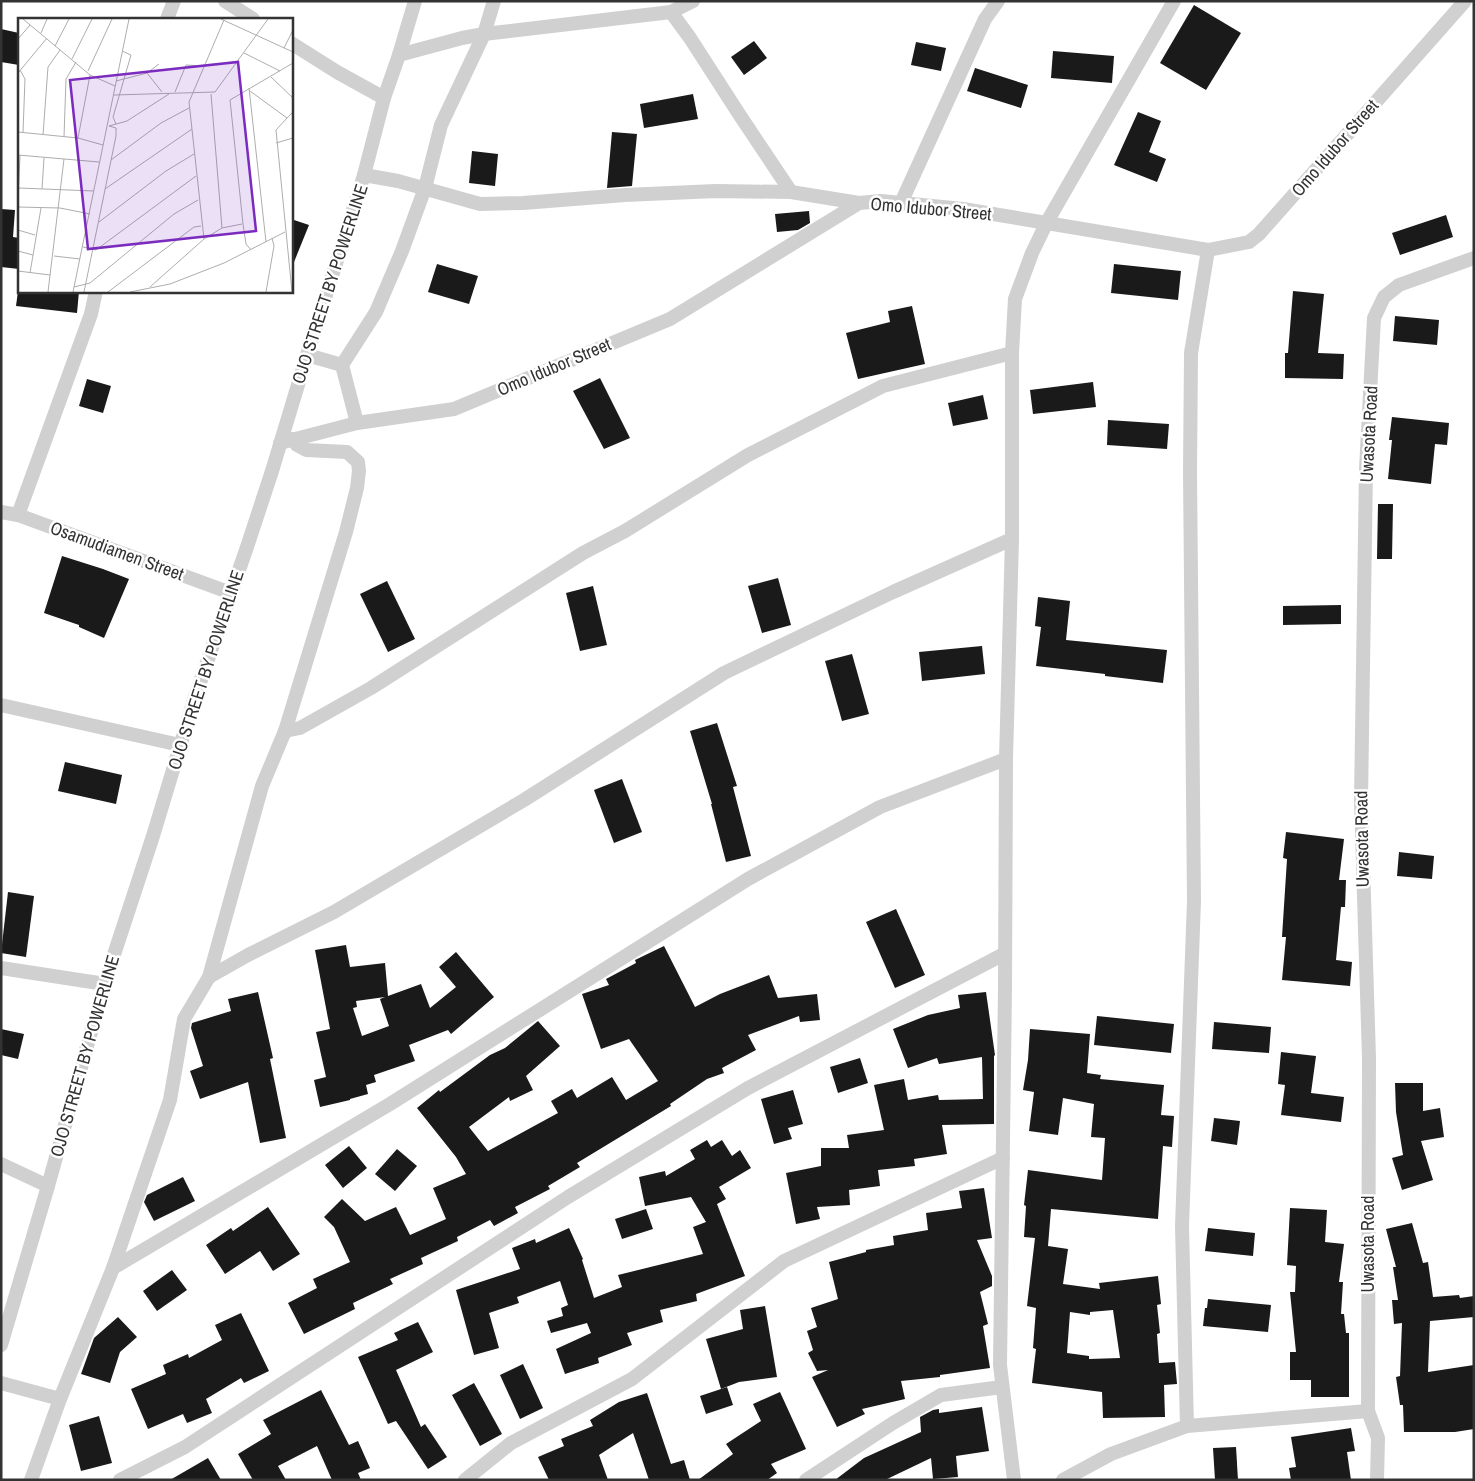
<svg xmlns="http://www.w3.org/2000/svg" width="1475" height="1481" viewBox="0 0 1475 1481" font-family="'Archivo Narrow',sans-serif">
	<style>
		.building { fill: #1a1a1a; fill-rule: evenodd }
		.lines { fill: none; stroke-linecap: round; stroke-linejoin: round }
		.minor { stroke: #d0d0d0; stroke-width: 14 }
		.labels { text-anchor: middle; stroke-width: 5; stroke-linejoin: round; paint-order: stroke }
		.street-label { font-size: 18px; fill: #333; stroke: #fff }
		.inset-road { fill: none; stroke: #adadad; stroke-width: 1 }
		.view { fill: #7b2cbf; fill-opacity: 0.15; stroke: #7b2cbf; stroke-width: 2.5 }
		.inset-edge { fill: none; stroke: #333; stroke-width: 2.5 }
	</style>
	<rect width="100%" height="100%" fill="#fff"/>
	<!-- building -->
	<g class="building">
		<polygon points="1194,5 1241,33 1206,90 1160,63"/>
		<polygon points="1,29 19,33 19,65 1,62"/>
		<polygon points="754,41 767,58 744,75 731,57"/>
		<polygon points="916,42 946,48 941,71 911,65"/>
		<polygon points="1053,51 1114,56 1112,83 1051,78"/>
		<polygon points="975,68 1028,85 1021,108 967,91"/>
		<polygon points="693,94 698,119 644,128 640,104"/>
		<polygon points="1138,112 1161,121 1149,152 1166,159 1157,182 1114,165"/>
		<polygon points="612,132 637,134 632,186 607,188"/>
		<polygon points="472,151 498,154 495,186 469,183"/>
		<polygon points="1,209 15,210 13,237 19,238 19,269 1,267"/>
		<polygon points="809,211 810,223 798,230 777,232 775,214"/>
		<polygon points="1446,215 1453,237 1400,255 1392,233"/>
		<polygon points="291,219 309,225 292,267 291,267"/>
		<polygon points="437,264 478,276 469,304 428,292"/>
		<polygon points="1114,264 1181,271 1178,300 1111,293"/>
		<polygon points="18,291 79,291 77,313 16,306"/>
		<polygon points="1293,291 1324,294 1318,353 1344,354 1343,379 1285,378 1285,353 1288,353"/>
		<polygon points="912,306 925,364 858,379 846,333 890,322 888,311"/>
		<polygon points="1395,316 1439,320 1437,345 1393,341"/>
		<polygon points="600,378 630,438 604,449 573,391"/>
		<polygon points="87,379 111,386 103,413 79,406"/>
		<polygon points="1093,382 1096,407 1033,414 1030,390"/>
		<polygon points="983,395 988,419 953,426 948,403"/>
		<polygon points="1392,417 1449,423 1447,445 1435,444 1431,484 1388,479 1392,440 1389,440"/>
		<polygon points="1108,420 1169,424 1167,449 1107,445"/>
		<polygon points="1378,504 1393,504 1392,559 1377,559"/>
		<polygon points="62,556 103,569 129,579 104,638 79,627 79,625 44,613"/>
		<polygon points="778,578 791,625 762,633 748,586"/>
		<polygon points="387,581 415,639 388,652 360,594"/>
		<polygon points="593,586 607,645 580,651 566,593"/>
		<polygon points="1038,597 1070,601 1066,640 1167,650 1163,683 1105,676 1105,674 1036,666 1041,627 1035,626"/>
		<polygon points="1341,605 1341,624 1283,625 1283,606"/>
		<polygon points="982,646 985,674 922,681 919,652"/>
		<polygon points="852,654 869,714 842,721 825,661"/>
		<polygon points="717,723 737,786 733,787 751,856 726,862 711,804 712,804 690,731"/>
		<polygon points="65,762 122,775 116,804 58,791"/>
		<polygon points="622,779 642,832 614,843 594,790"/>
		<polygon points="1286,832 1344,839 1339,880 1346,880 1345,907 1341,907 1336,960 1352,962 1350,986 1282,980 1286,937 1282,937 1287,859 1283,858"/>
		<polygon points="1399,852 1434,856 1432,879 1397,876"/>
		<polygon points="8,892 34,896 26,957 1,953"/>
		<polygon points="896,909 925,975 895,988 866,922"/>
		<path d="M346,945L350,967L385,963L388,996L421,984L430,1008L456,987L439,967L456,952L494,997L451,1034L448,1030L409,1045L415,1061L374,1075L376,1082L366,1085L368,1094L350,1099V1100L320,1107L314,1080L326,1077L316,1032L330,1029L315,950ZM385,997L380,999L389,1026L362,1036L353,1008L357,1007L356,1001Z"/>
		<polygon points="664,946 695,1007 720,994 769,975 778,998 817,994 820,1020 800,1022 799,1016 748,1035 756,1050 722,1068 724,1073 707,1079 670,1104 671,1106 577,1163 580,1167 548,1186 550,1189 515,1207 518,1213 494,1226 490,1220 457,1237 458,1241 421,1258 423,1264 390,1279 393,1284 353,1303 355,1309 304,1334 288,1303 317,1288 313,1279 350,1262 334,1227 324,1217 342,1199 365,1221 396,1207 410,1235 446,1219 433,1188 466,1174 456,1157 417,1108 439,1090 440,1092 490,1055 505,1048 538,1021 560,1046 526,1076 533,1090 510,1101 509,1097 469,1127 488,1151 558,1113 551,1101 572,1089 577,1098 612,1077 626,1100 658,1081 629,1039 601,1049 582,994 609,985 606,979 636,963 635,960"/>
		<polygon points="258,992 273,1058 270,1059 286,1138 260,1143 248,1082 200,1099 190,1071 203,1066 191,1028 192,1023 231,1011 228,999"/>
		<polygon points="986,992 995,1055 994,1056 994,1124 942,1125 947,1154 914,1159 915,1166 878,1170 880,1186 849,1190 850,1205 817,1207 820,1219 796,1224 786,1173 821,1166 821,1148 849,1148 847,1135 884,1130 874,1085 904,1079 908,1100 938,1095 939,1100 983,1099 982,1057 939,1064 937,1058 908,1068 893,1029 928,1015 960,1008 958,995"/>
		<polygon points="1097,1016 1174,1024 1171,1053 1094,1045"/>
		<polygon points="1214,1022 1271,1027 1269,1053 1212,1049"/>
		<polygon points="1,1029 24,1034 18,1059 1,1055"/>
		<path d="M1030,1029L1090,1034L1087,1073L1101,1075L1100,1079L1164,1085L1161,1115L1174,1116L1172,1147L1163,1146L1158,1219L1051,1209L1048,1246L1068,1249L1063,1284L1100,1289L1099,1283L1158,1276L1161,1304L1157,1305L1160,1333L1157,1334L1159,1363L1175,1362L1177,1384L1164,1385L1165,1417L1103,1418L1102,1392L1032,1383L1036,1349L1033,1348L1036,1308L1027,1306L1035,1238L1024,1237L1026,1206L1024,1205L1028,1170L1102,1180L1105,1138L1091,1137L1094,1104L1063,1098L1058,1135L1029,1131L1034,1092L1023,1090L1028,1060ZM1113,1310L1120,1358L1089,1359V1356L1067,1353L1070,1312L1090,1315V1312Z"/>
		<polygon points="1281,1052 1316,1056 1311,1093 1344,1097 1341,1122 1281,1115 1285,1085 1278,1084"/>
		<polygon points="860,1058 868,1083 838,1093 830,1067"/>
		<polygon points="1395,1083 1423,1083 1423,1111 1440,1108 1444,1137 1421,1141 1433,1180 1402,1190 1392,1158 1403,1155 1396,1112"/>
		<polygon points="793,1090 803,1124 788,1128 792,1139 774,1144 761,1099"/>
		<polygon points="1214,1118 1240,1121 1237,1145 1211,1141"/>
		<polygon points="707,1140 711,1147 722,1140 732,1156 740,1150 751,1168 719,1187 726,1199 717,1204 745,1276 696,1294 697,1301 660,1310 663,1322 627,1333 632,1345 598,1358 599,1363 565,1374 556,1349 591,1333 587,1323 551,1333 547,1321 563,1316 561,1308 568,1305 560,1281 517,1297 519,1303 489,1313 499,1348 474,1355 456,1290 520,1269 512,1248 535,1239 536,1243 569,1228 583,1259 582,1260 594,1298 622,1287 618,1275 703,1254 693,1227 706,1222 691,1197 645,1206 639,1177 665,1171 666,1176 695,1159 690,1150"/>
		<polygon points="349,1146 367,1168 343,1188 325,1165"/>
		<polygon points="397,1149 417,1166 395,1191 375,1174"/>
		<polygon points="183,1177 195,1201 154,1221 144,1202 147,1195"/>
		<polygon points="984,1188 992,1238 977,1240 992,1276 992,1286 980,1292 988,1324 983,1326 990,1368 940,1375 940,1377 901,1381 905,1399 862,1409 865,1414 837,1427 812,1377 828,1370 817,1371 808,1353 813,1350 807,1331 817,1327 811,1308 838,1299 829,1262 866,1252 866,1250 894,1245 893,1236 928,1230 926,1213 962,1208 959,1191"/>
		<polygon points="268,1207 300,1254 273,1271 260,1251 225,1274 206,1245 231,1228 233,1231"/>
		<polygon points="1290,1208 1327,1210 1325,1242 1344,1244 1339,1282 1343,1282 1341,1314 1344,1314 1346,1333 1349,1333 1349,1397 1311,1397 1311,1380 1290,1380 1290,1352 1296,1352 1290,1292 1295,1292 1296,1266 1287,1265"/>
		<polygon points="646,1209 653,1229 622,1239 615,1219"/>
		<polygon points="1412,1223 1423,1263 1428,1262 1433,1297 1459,1295 1460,1298 1474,1296 1474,1317 1430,1321 1428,1372 1474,1365 1474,1429 1455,1432 1404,1432 1403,1405 1400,1405 1396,1377 1400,1376 1402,1323 1394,1324 1392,1300 1398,1300 1393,1267 1396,1267 1386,1229"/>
		<polygon points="1208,1228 1255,1233 1253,1256 1205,1251"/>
		<polygon points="172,1270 187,1290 157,1311 143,1291"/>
		<polygon points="1208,1299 1271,1305 1268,1332 1203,1326 1205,1308 1207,1308"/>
		<polygon points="765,1306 777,1377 739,1382 721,1389 706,1339 743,1329 740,1310"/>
		<polygon points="241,1313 269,1371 244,1383 241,1378 206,1399 212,1413 187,1423 183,1414 148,1429 131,1389 166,1374 163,1365 188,1354 189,1358 222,1340 215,1325"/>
		<polygon points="118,1317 137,1337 120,1352 110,1383 81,1374 94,1338"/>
		<polygon points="418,1322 433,1352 396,1370 421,1427 425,1424 447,1457 428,1469 396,1421 388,1424 358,1357 398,1340 394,1333"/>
		<polygon points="523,1364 543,1408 520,1419 500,1375"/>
		<polygon points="474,1383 502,1434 480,1446 452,1395"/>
		<polygon points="727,1387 733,1405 706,1414 700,1396"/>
		<polygon points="321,1390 349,1445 358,1441 370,1468 358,1473 361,1480 332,1480 317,1446 278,1466 286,1480 253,1480 238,1454 271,1434 263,1420"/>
		<polygon points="780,1392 806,1449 771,1464 777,1473 767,1480 698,1480 733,1454 726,1444 761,1421 753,1404"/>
		<polygon points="647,1393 671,1464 684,1460 690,1480 649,1480 633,1433 599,1455 608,1480 549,1480 538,1457 564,1446 561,1439 593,1426 590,1420 619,1402"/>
		<polygon points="982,1407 989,1451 956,1456 958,1477 933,1479 931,1458 885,1480 835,1480 864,1458 921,1432 920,1417 933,1410 939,1409 939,1413"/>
		<polygon points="99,1416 112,1463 81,1471 69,1425"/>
		<polygon points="1351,1428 1355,1451 1347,1452 1351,1480 1291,1480 1289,1468 1296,1467 1291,1437"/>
		<polygon points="1236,1447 1238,1480 1215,1480 1213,1448"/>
		<polygon points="208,1458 221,1480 170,1480"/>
	</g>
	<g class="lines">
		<!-- minor -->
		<g class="minor">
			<polyline points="225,1 253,19"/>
			<polyline points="671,12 690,38 739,114 791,192"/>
			<polyline points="167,19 174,1"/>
			<polyline points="291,43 337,72 384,98"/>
			<polyline points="399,55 462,38 484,34 671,12 693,1"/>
			<polyline points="364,175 398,181 480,204 523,203 625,195 716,191 791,192 859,203"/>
			<polyline points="901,203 985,19 998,1"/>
			<polyline points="307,355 342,365"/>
			<polyline points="357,423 342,365 376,312 402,251 425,188 441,125 484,34 494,1"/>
			<polyline points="280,443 357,423 454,409 670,319 859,203 881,201 963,209 1208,250 1249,242 1259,234 1465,1"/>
			<polyline points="1,512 18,515 231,593"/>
			<polyline points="18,515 91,314 96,291"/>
			<polyline points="1,705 180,745"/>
			<polyline points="285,731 300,728 371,688 583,553 625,531 748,455 883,386 1012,353"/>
			<polyline points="1,968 105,984"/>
			<polyline points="209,977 248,955 334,912 524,800 724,673 893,592 1012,539"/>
			<polyline points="1,1164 48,1186"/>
			<polyline points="113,1268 390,1104 748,879 880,807 1006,759"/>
			<polyline points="1,1345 48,1186 105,982 153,836 195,697 247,547 272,471 307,355 364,175 384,98 399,55 415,1"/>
			<polyline points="1,1383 60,1399"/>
			<polyline points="1187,1426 1182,1226 1194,901 1190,472 1191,353 1208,250"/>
			<polyline points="31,1480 60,1399 113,1268 170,1100 184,1019 209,977 262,786 285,731 346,532 357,488 359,471 358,462 347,452 306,450 297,445 293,439"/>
			<polyline points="120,1480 185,1447 568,1197 748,1088 1004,954"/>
			<polyline points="465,1480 511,1443 632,1379 784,1261 1003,1158"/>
			<polyline points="806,1480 893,1423 941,1395 1002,1387"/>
			<polyline points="1014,1480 1000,1365 1005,988 1006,759 1012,539 1012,353 1015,299 1032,253 1047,222 1174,1"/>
			<polyline points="1063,1480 1111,1454 1187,1426 1368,1411"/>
			<polyline points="1377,1480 1378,1438 1368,1411 1369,1058 1361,800 1366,469 1374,318 1384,297 1399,285 1474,258"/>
		</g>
	</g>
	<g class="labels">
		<!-- street labels -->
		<g class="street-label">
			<text transform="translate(1335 148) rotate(-49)" y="6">Omo Idubor Street</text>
			<text transform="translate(931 209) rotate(5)" y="6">Omo Idubor Street</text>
			<text transform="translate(330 284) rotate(-72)" y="6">OJO STREET BY POWERLINE</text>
			<text transform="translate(554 367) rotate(-23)" y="6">Omo Idubor Street</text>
			<text transform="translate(1369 434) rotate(-87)" y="6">Uwasota Road</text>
			<text transform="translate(117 551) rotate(20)" y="6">Osamudiamen Street</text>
			<text transform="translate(206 670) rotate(-72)" y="6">OJO STREET BY POWERLINE</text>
			<text transform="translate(1362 839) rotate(-91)" y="6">Uwasota Road</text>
			<text transform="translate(85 1056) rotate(-74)" y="6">OJO STREET BY POWERLINE</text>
			<text transform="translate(1368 1244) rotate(-90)" y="6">Uwasota Road</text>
		</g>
	</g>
	<!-- overview -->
	<g transform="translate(18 18)">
		<rect width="275" height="275" fill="#fff"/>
		<path class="inset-road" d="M5,1L72,57L97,68M203,1L275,34M23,15L29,1M0,21L12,7M37,28L51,1M266,30L275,12M226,35L262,53M54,41L74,1M2,52L7,61L5,114M70,53L94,1M0,55L29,20M129,55L144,74M253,59L275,80M98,63L129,55L141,46M231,70L248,224M232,73L269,100L275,94M157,74L168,47L186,48M193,76L204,210M96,77L197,74L250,1M269,100L258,112L274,274M98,106L95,99L113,37L104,33M91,108L109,103L151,76M0,114L60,120L85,127M25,117L30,49L42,32M46,119L48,61L58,44M60,120L72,57M258,125L275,120M0,137L81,144M93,142L143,105L171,90M1,170L76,173M24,171L26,140M87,171L174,111M0,182L2,137M0,189L42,190L72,196M81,204L148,153L176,136M0,212L17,217M186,221L171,84L206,2M65,229L78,232L178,158M233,232L228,226L225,206L212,82L275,45M0,233L15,237M36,238L62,241M0,253L32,257M12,255L23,190M56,269L72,265L156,196L180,182M132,269L186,221L204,210L224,206M30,274L46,141M55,274L111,1M66,274L98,118V110L91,108M90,274L176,209L183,208M112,274L152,266L206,245L267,214M248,274L256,228L254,220"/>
		<path class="view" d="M220,44L238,213L70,231L52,62Z"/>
		<rect width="275" height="275" class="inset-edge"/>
	</g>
	<!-- border -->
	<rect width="1475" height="1481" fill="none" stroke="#333333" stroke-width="5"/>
</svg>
